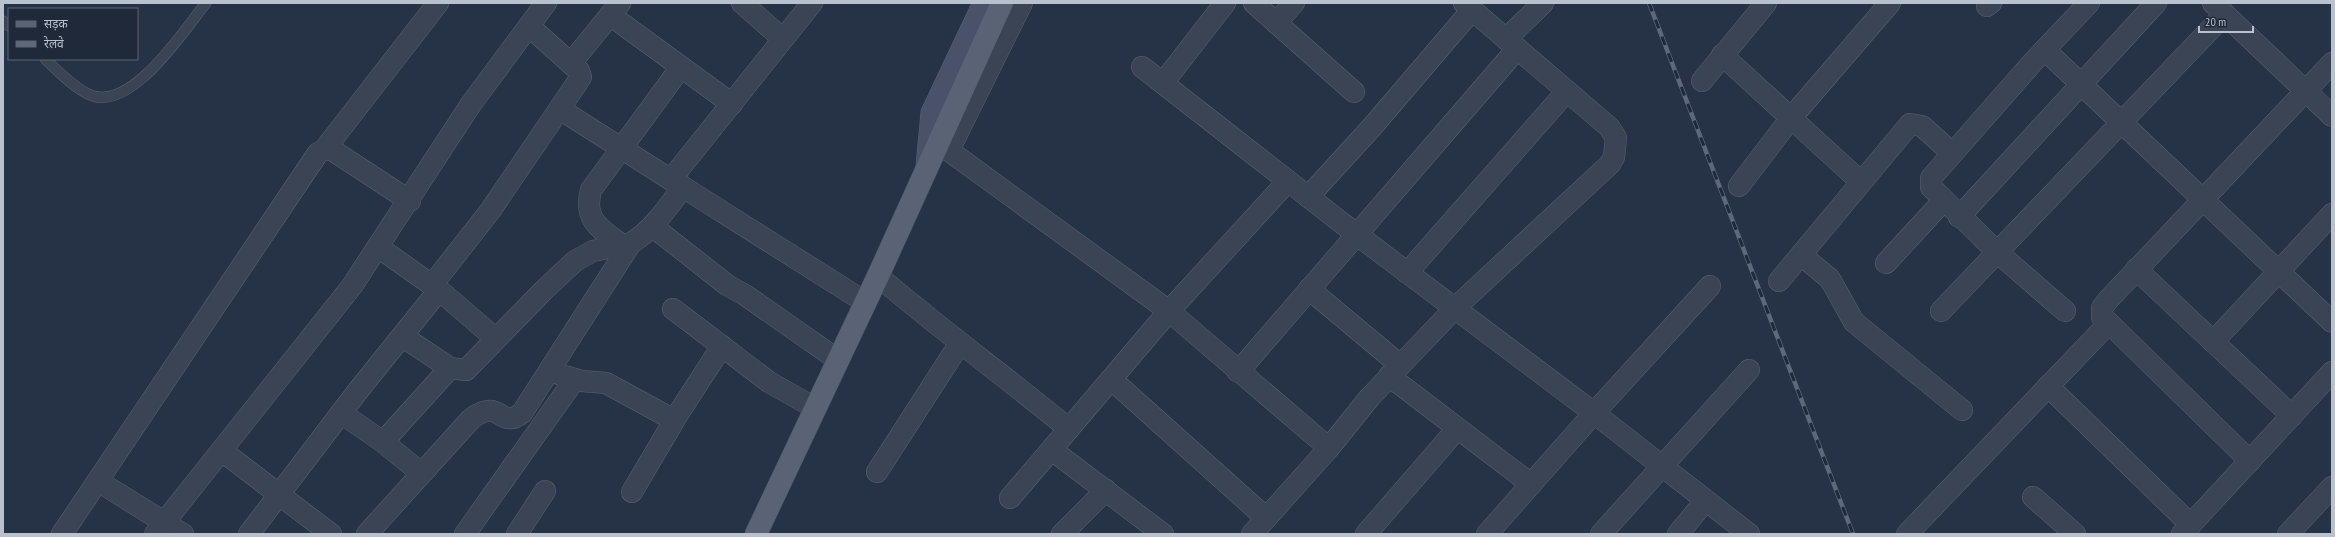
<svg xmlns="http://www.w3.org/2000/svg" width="2335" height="537" viewBox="0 0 2335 537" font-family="'PT Sans Narrow','Noto Sans Devanagari',sans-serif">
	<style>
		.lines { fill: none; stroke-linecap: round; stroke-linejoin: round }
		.lane-casing { stroke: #5a6272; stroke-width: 11 }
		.street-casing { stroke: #5a6272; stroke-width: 22 }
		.secondary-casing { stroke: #5a6272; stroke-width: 23 }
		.primary-casing { stroke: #454d5e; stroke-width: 23 }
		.lane { stroke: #3b4455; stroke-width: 10 }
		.street { stroke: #3b4455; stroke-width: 21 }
		.secondary { stroke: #495268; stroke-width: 22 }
		.primary { stroke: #596375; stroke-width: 22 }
		.rail-casing { stroke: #5d687c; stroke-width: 4.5 }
		.rail { stroke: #1f293a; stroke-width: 3; stroke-dasharray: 9; stroke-linecap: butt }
	</style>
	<rect width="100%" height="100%" fill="#263246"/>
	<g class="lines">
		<defs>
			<g id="lane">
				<polyline points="3,21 9,26"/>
				<path d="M45,59C58,71 72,86 88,94C130,115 184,30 206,3"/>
			</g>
			<g id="street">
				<polyline points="742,3 783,39"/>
				<polyline points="1254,3 1354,92"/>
				<polyline points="2213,3 2332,116"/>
				<polyline points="1987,6 1991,3"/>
				<polyline points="610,15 732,104"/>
				<polyline points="1276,23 1294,3"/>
				<polyline points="1506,39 1543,3"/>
				<polyline points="2045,50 2332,322"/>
				<polyline points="1722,55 1861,182"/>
				<polyline points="571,63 620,3"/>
				<polyline points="1142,67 1356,234 1594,413 1749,534"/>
				<polyline points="1702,81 1766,3"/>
				<polyline points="1163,83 1225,3"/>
				<polyline points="562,107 566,113 676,183"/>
				<polyline points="937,142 1169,311 1329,448 1252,534"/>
				<polyline points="324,150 438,3"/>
				<polyline points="949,150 1022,3"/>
				<polyline points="1739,186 1791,118 1890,3"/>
				<polyline points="683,187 674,180 676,173 812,3"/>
				<polyline points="1308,197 1372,127 1472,10"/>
				<polyline points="1959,217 2156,3"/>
				<polyline points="652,226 727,285 745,295 838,360"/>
				<path d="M622,245C600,229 583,220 591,190L681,67"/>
				<polyline points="378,247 439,290 496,339"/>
				<polyline points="1801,255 1830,279 1854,322 1962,410"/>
				<polyline points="1886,263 1944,200"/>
				<polyline points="2136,269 2292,416"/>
				<polyline points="1407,273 1567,91"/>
				<path d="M878,276C940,329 1006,377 1069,429"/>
				<polyline points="1779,281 1910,124 1922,126 1952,153"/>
				<polyline points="432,285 490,211 581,77 579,71 529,26"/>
				<polyline points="1309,289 1400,365"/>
				<polyline points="673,309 769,382 815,408"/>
				<polyline points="1941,311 2225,14"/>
				<polyline points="2065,311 1997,252 1931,187 1931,178 2033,62 2089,3"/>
				<path d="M402,336L450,368L466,370L544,290L575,261L593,251L631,243C652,231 668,207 683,187L865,302"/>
				<polyline points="2213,342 2332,214"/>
				<polyline points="1238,372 1517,49"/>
				<polyline points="561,375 582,381 606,383 674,420"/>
				<polyline points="1389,376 1531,484"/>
				<polyline points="1111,379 1266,518"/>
				<polyline points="2048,386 2191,525"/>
				<polyline points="341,413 383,442 421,473"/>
				<polyline points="383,442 450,368"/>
				<polyline points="1329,448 1370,397 1456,307 1610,164 1614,157 1616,138 1609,127 1464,3"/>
				<polyline points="1052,450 1163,534"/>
				<polyline points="222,451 331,534"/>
				<polyline points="2250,461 2109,323 2102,317 2102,308 2108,300 2332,63"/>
				<polyline points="877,472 960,343"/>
				<polyline points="98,481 183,534"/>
				<polyline points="632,492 678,414 722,346"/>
				<polyline points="2033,497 2075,534"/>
				<polyline points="1010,498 1169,311 1288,181"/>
				<polyline points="62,534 318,153 324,150 332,150 410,201"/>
				<polyline points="155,534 352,286 471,104 546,3"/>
				<polyline points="249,534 357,392 439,290"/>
				<path d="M367,534L471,419C502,396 499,431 522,413L631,243"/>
				<polyline points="465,534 575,379"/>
				<polyline points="517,534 545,491"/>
				<polyline points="1062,534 1106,490"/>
				<polyline points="1366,534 1457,429"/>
				<polyline points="1487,534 1594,413 1710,286"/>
				<polyline points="1601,534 1749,370"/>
				<polyline points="1678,534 1705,501"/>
				<polyline points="1907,534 2109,323"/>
				<polyline points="2182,534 2332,372"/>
				<polyline points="2288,534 2332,487"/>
			</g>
			<polyline id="secondary" points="927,166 932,113 984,3"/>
			<polyline id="primary" points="756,534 878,276 1002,3"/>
		</defs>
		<!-- lane casing -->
		<use href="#lane" class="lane-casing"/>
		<!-- street casing -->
		<use href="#street" class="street-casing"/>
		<!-- secondary casing -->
		<use href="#secondary" class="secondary-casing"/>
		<!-- primary casing -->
		<use href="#primary" class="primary-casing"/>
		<!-- lane -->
		<use href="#lane" class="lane"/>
		<!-- street -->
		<use href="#street" class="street"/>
		<!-- secondary -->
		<use href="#secondary" class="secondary"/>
		<!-- primary -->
		<use href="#primary" class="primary"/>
		<defs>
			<polyline id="rail" points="1649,3 1853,534"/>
		</defs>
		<!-- rail casing -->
		<use href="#rail" class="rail-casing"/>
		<!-- rail -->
		<use href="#rail" class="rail"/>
	</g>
	<!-- border -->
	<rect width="2335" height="537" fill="none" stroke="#b9c0ce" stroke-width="8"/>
	<!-- legend -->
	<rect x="8" y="8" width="130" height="52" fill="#1f293a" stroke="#5d6575"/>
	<rect x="16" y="21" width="20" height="6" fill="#596375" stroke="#5d6575"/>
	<text x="44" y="28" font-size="12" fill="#b9c0ce">सड़क</text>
	<rect x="16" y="41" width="20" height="6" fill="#5d687c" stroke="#5d6575"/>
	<text x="44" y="48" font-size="12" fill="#b9c0ce">रेलवे</text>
	<!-- scale -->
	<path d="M2199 26v6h54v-6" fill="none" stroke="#b9c0ce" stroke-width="2"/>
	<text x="2205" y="26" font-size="12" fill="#b9c0ce" stroke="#1f293a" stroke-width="3" paint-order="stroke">20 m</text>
</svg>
